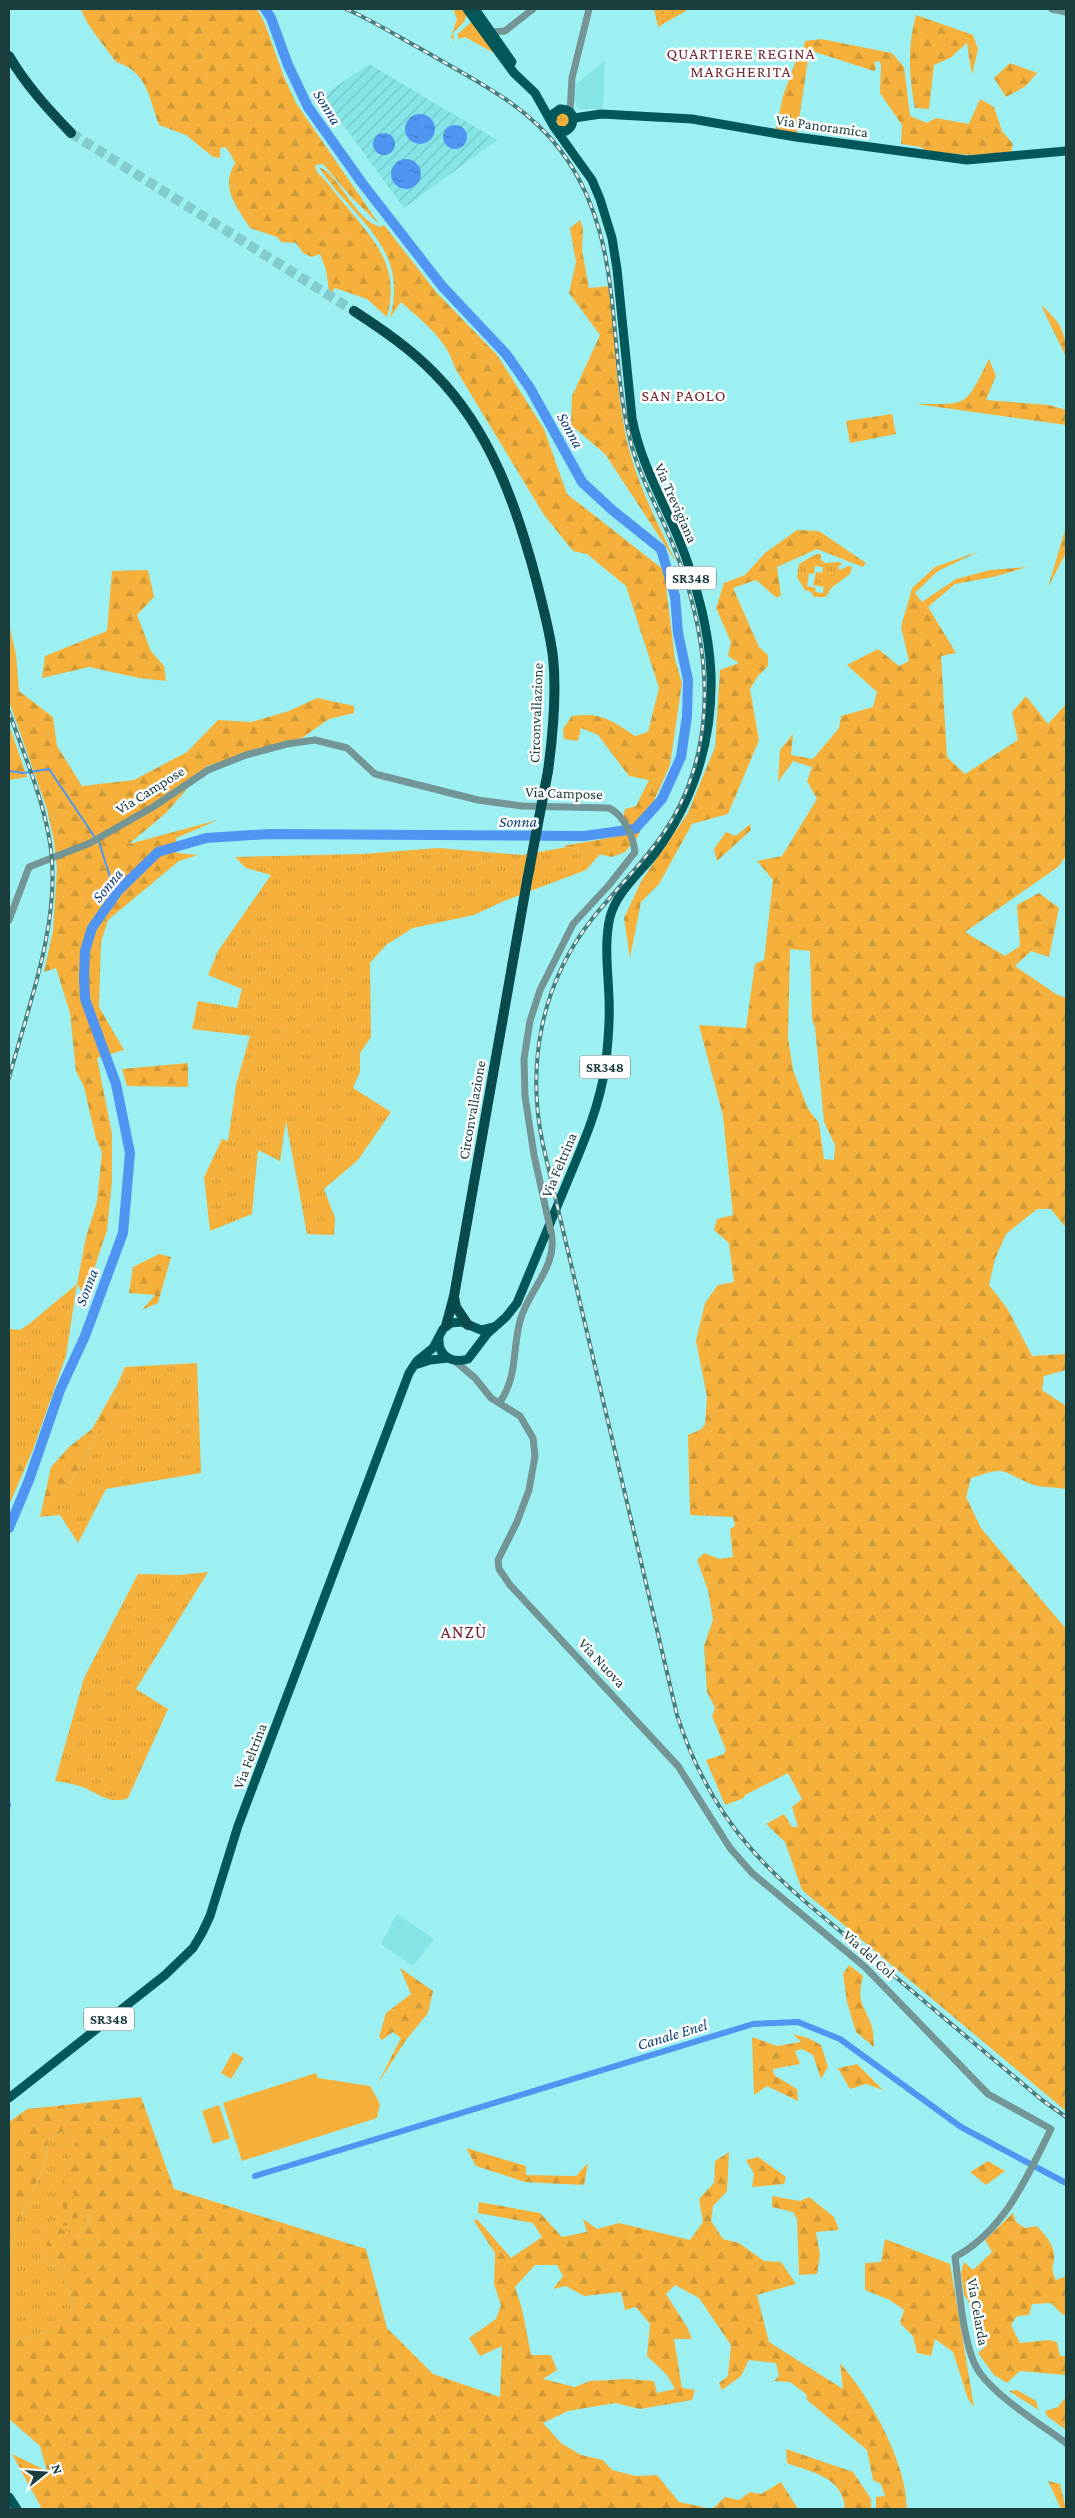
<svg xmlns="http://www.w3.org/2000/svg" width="1075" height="2518" viewBox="0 0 1075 2518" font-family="'Crimson Pro',serif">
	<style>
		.built { fill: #85e5e6 }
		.industrial { fill: url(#industrial-furrows) }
		.grass { fill: url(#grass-tufts); fill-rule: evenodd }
		.forest { fill: url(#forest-firs); fill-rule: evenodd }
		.cemetery { fill: url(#cemetery-stones) }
		.park { fill: url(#park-dots) }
		.garden { fill: #f5b13b }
		.water { fill: url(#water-ripples) }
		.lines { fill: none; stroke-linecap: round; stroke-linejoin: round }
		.stream { stroke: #5195f3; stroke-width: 2 }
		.canal { stroke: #5195f3; stroke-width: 6 }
		.river { stroke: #5195f3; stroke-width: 10 }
		.trunk-tunnel { stroke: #82cccd; stroke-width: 10; stroke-dasharray: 10 5; stroke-linecap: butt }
		.tertiary { stroke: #749595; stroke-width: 7 }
		.primary { stroke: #045759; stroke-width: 9 }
		.trunk { stroke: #094a4c; stroke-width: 10 }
		.rail-casing { stroke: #497d7e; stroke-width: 4 }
		.rail { stroke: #fff; stroke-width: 2; stroke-dasharray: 5.5; stroke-linecap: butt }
		.tertiary-bridge { stroke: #749595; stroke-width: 7 }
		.trunk-bridge { stroke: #094a4c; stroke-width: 10 }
		.labels { text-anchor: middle; stroke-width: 5; stroke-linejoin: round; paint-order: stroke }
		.shield { fill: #fff; stroke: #5f7778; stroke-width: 1 }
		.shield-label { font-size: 14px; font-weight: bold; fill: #1a3d3e }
		.street-label { font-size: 15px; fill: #1a3d3e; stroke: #fff }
		.neighbourhood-label { font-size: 16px; letter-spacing: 1px; fill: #722b32; stroke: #fff }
		.water-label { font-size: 16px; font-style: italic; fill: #13417b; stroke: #fff }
		.quarter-label { font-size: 18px; letter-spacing: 1px; fill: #722b32; stroke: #fff }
	</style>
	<defs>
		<pattern id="industrial-furrows" width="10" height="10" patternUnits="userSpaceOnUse" patternTransform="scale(1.25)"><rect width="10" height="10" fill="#85e5e6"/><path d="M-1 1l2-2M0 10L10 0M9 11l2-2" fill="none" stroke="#72c5c6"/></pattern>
		<pattern id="grass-tufts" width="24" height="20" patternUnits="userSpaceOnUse" patternTransform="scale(1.25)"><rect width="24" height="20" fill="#f5b13b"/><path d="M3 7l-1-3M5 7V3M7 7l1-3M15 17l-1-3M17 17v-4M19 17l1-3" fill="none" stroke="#d19935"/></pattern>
		<pattern id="forest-firs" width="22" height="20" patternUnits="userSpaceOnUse" patternTransform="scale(1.25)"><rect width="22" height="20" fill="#f5b13b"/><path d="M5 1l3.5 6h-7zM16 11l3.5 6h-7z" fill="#d19935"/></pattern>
		<pattern id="cemetery-stones" width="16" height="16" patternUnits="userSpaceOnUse" patternTransform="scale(1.25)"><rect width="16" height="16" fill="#f5b13b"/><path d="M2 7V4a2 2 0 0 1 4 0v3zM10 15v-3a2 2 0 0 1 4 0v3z" fill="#d19935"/></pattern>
		<pattern id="park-dots" width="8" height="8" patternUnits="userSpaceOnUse" patternTransform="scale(1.25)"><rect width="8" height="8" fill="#f5b13b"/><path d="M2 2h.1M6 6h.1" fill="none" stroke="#d19935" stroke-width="1.8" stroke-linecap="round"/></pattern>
		<pattern id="water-ripples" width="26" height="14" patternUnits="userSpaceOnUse" patternTransform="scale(1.25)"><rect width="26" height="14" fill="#5195f3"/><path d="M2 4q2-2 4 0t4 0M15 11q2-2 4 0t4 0" fill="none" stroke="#427bc6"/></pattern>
	</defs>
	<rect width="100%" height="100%" fill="#9cf0f1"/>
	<!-- built -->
	<g class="built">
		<polygon points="605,60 603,109 581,109 577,107 574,99 575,85"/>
		<polygon points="397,1914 434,1939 413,1966 381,1944"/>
	</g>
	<!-- industrial -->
	<polygon class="industrial" points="369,64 497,140 404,208 322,96"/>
	<!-- grass -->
	<g class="grass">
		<polygon points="453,9 464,9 467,14 464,22 453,33 454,42 451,37 457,19"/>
		<polygon points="471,22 496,54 465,37 458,39 458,34"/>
		<polygon points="560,113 566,113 570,119 567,127 559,127 555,118"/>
		<path d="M816,554H821V560L825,563L840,562L842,564L838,567L840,570L848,566L852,567L850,574L831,588L826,597H814L811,592L805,590L797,577L799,564ZM815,566L823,567L822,573L816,572L813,585L824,587L823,593L815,592L816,588L807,586L809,573L814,574Z"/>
		<polygon points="567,847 600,854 586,870 504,901 474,915 413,928 386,945 370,963 371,1037 360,1053 360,1072 353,1088 391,1112 358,1160 324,1189 335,1218 334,1235 307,1234 286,1121 280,1161 258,1150 252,1214 210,1231 204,1177 222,1139 228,1141 236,1085 250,1036 192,1029 198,1001 237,1008 242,989 208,975 218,951 271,875 246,868 235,857 362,854 438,848 522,855"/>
		<polygon points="77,1284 66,1356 32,1452 9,1467 9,1331 10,1329 20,1330 29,1324"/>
		<polygon points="197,1363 201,1473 106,1489 78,1543 60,1515 60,1486 68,1487 100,1429 127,1391 117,1385 125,1367"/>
		<path d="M208,1572L136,1689L168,1709L128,1798C111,1805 98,1794 83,1787C73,1784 65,1782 55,1781L84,1678L138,1574L179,1575Z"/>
		<path d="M63,2131L78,2139L63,2176L90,2219L78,2236L43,2255C65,2277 73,2290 72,2321L50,2331L9,2343V2261L21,2216L46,2163L47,2141Z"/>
	</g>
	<!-- forest -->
	<g class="forest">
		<path d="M81,9H257L265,24L284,77L296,103L379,224L353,199L323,164L315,165L317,172C328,182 337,196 347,207C377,244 400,267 387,317L367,299L335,288L332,292L329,291L326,270L320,254L312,257L303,253L296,243L281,242L277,237L250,228C236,205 220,189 235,163L230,153L225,147L220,148V158L213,157L186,135L159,125C149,98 147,71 116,62C104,44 88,29 81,9Z"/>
		<path d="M916,15L973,35L978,49L972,75L967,43L950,58L934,65L929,109L915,108C909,77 907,47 916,15Z"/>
		<polygon points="821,39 892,53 904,67 910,116 927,123 936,118 969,124 980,99 994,107 1002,131 1013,144 1011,152 970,155 925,151 921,147 901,144 902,125 880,93 881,65 879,61 874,62 876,68 874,71 812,51 809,53 797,133 776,129 783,96 797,58 803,51 805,41"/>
		<polygon points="1010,63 1037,73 1026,86 1006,97 994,78"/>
		<path d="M319,167C340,175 354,219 380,227L384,225L436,292L497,355L544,429L567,494L664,570L675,660L682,683L670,765L637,838L625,852L612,857L563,846L620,836L625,809L636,806L649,780L629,776L598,735L581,728L578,741L564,739L563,729L572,716C602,712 611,720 635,736L648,732L659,688L626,586L587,554L573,551L544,515L455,368C446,338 423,322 401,302L390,318C410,246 352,219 319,167Z"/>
		<path d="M580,220L583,229L582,250L589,288L610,286C615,340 616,397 629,449C639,488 659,526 676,562L605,454L571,425L572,396L600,335L569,293L576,262L570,228Z"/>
		<path d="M1041,305C1060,322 1066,331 1066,357Z"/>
		<path d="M989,359L996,376L986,400L1049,405L1066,410V425L916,404C970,404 964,408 989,359Z"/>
		<polygon points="797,530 819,531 866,563 863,567 817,549 777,567 781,595 777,598 756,580 733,588 759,647 768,655 768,666 758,676 750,689 759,740 728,814 692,824 659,884 641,902 630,958 624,918 642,880 688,813 715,747 720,670 739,663 728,656 731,642 716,608 724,583 745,575 765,553"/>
		<polygon points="1065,530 1066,553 1048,587"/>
		<path d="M980,551L938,571L915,593L922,602L956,579L990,570L1027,567L993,577L955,584L928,607L956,653L941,656L947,757L965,774L1018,740L1012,712L1026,696L1048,724L1066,704V856L1058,867L965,932L1005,956L1020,946L1017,905L1039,893L1059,908L1049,957L1031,951L1015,966L1056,994L1066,998V1228L1051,1209H1037L1006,1234L995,1259L989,1285L1007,1308L1032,1356L1066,1354V1370L1044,1376L1042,1390L1066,1406V1489C1055,1487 1041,1488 1031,1484C999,1470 1006,1466 971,1478L966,1497L981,1528L1066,1629V2111L802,1890L785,1842L766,1824L784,1814L792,1827H798L792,1807L802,1799L788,1773L745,1795L744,1798L725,1805L706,1760L724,1754L726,1750L712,1716L715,1708L707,1692L704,1646L713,1620L708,1590L697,1560L704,1553L719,1559L733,1557L730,1529L735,1526L733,1517L690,1515L688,1435L700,1430L705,1425L707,1397L696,1341L705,1303L718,1285L734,1282L729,1243L714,1230L717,1219L733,1215L723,1116L699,1025L746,1028L755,964L764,960L773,880L757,861L782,856L817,799L807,781L812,767L793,761L778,782L780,750L793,734L791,755L813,759L839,728L841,716L873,707L877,692L847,665L878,649L899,666L909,661L901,627L912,588L935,567ZM790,949L810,951L812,1020L815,1027L824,1122L835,1145L834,1160L824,1159L819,1123L808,1109L793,1070L788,1038Z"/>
		<polygon points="148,570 154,597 137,615 151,651 164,666 166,681 139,678 89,667 42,678 45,656 107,631 112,571"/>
		<polygon points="9,624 16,655 19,691 53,717 57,746 82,786 134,780 187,752 218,720 251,722 289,711 317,698 354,706 354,713 329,719 302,738 207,766 166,813 129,844 218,820 176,838 177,853 198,855 179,861 108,920 101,942 99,1007 124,1050 97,1058 112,1134 112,1181 107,1230 85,1296 77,1284 86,1237 97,1202 102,1152 96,1139 84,1087 76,1071 70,1013 56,968 44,972 53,931 55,899 57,869 54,841 47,809 9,701"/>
		<polygon points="9,725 27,777 9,780"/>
		<polygon points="750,824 751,830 717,861 714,849 726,832 736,836"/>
		<polygon points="188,1063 188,1087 127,1086 122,1069"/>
		<polygon points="159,1254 171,1257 158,1303 142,1310 155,1295 129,1293 133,1267"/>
		<polygon points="117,1385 127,1391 118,1419 100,1429 68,1487 60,1486 60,1515 40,1517 51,1467 69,1447 92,1429"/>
		<polygon points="32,1452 9,1505 9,1467"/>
		<path d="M849,1965L863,1976C856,2003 864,2004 872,2027C874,2033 873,2040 874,2047L856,2032L847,2002L843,1974Z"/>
		<polygon points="400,1968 433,1991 428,2013 406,2040 377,2085 401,2038 393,2032 382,2040 379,2037 386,2013 411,1994"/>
		<polygon points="793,2034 808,2038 821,2045 828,2067 821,2079 813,2055 802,2049 795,2051 800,2064 773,2069 774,2075 797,2089 798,2101 767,2086 754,2095 752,2037 777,2046 801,2042"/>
		<polygon points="858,2064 858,2065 883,2090 866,2084 850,2089 838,2068"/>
		<path d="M141,2097L174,2189L366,2249L387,2328L433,2374L500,2397L502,2346L480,2356L469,2338L496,2319L501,2305L494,2284L495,2253L474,2221L477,2219L511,2258L542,2237L533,2223L478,2213L479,2202L540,2213L562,2237L587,2232L583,2219L597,2229L619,2223L690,2240L703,2222L699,2199L714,2183L715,2161L729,2152L727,2191L713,2206L711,2221L723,2239L739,2243L764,2261L781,2262L796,2284L757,2295L769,2342L843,2389L840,2363C871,2398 906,2462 907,2509H876V2497L885,2496L881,2484L873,2480L867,2450L807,2400L806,2394L790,2382L774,2381L779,2376L776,2363L749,2360L741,2376L722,2390L719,2383L728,2376L731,2345L699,2298L675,2285L666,2294L687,2327L692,2339H674L682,2388L695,2390L692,2400L640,2409L615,2403L568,2411L543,2423L561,2443L581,2455L603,2460L612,2470L636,2476L657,2475L679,2502L712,2509L725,2497L739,2500L750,2492L761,2494L781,2482L798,2509H42L12,2454L47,2471L40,2446L9,2419V2343L50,2331L58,2319L72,2321C73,2290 65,2277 43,2255L54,2226L78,2236L90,2219L62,2176L77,2139L63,2131L47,2141L46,2163L21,2216L9,2261V2122L27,2109ZM535,2265H557L563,2276L553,2289L566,2286L584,2296L621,2292L625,2310L636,2307L650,2324L647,2356L667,2375L675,2389L657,2393L654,2381L627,2379L590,2381L575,2387L543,2379L557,2370L551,2355H531L522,2309L515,2287Z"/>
		<polygon points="466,2148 526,2166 526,2175 576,2176 588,2163 584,2185 525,2182 476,2166"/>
		<polygon points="758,2157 786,2177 784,2184 752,2187 754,2174 746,2160"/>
		<polygon points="988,2161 1005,2171 986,2185 970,2172"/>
		<polygon points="772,2196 800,2201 809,2197 834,2217 839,2230 816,2232 820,2255 817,2274 799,2275 797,2219 793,2212 772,2207"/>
		<path d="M1013,2213L1016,2222L1025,2228L1037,2226C1044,2234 1053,2243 1054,2254C1055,2267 1049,2265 1056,2280L1066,2276V2314L1063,2315L1051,2303L1032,2304L1029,2315L1017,2316L1011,2325L1020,2343L1049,2340L1057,2342L1060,2356H1066V2375L1020,2371L1007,2383L994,2375L978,2353L987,2345L975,2326L974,2309L964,2295L961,2273L964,2262L973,2270L992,2252L985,2240Z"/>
		<polygon points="885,2239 950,2264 974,2407 968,2399 953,2352 935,2339 931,2356 917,2353 913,2336 900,2323 904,2310 890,2300 865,2290 865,2263 881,2262"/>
		<polygon points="1017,2390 1036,2401 1039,2410 1009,2391"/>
		<polygon points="1064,2399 1066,2400 1066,2430 1047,2416 1045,2411 1058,2407"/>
		<path d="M786,2449L853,2472L871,2499V2509H843L845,2506C840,2476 813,2473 787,2463Z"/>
		<polygon points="1048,2481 1060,2484 1066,2509 1061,2509"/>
	</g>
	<!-- cemetery -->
	<g class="cemetery">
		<polygon points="892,414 896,434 850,443 846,421"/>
		<polygon points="71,2193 75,2200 78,2199 80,2202 77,2204 85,2219 80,2222 82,2226 78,2227 76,2224 71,2227 63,2225 55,2210 57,2201"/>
	</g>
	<!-- park -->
	<polygon class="park" points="654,9 689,9 658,27"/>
	<!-- garden -->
	<g class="garden">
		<polygon points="233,2052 244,2058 231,2079 221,2073"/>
		<polygon points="316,2073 318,2078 370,2086 380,2104 377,2118 242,2161 223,2103"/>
		<polygon points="219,2105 230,2138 213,2144 202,2111"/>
	</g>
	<!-- water -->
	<g class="water">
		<circle cx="420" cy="129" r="15"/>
		<circle cx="455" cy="137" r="12"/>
		<circle cx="384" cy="144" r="11"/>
		<circle cx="406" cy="174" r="15"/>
	</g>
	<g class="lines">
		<!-- stream -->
		<g class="stream">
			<polyline points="9,771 23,773 49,769 94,836"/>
			<polyline points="99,842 111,880 118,891"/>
			<polyline points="9,1809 10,1804"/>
		</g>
		<!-- canal -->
		<polyline class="canal" points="255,2176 753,2024 798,2022 840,2039 961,2127 1066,2183"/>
		<!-- river -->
		<polyline class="river" points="9,1528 29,1480 60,1390 85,1336 123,1233 130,1153 116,1084 85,999 84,977 85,951 92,928 118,891 158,852 206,838 269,834 584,836 635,829 662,799 681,757 687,716 688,680 678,633 675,596 661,549 611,509 582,482 530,388 506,354 442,286 362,183 308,107 288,65 271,18 265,9"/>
		<!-- trunk-tunnel -->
		<polyline class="trunk-tunnel" points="71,133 354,311"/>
		<!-- tertiary -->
		<g class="tertiary">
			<polyline points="1052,9 1066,12"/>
			<polyline points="491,32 505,31 533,9"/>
			<polyline points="570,112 572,78 589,9"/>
			<path d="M9,920L29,867L90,843L153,807L208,770L246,755L287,744L315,740L347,748L375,774L478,800L522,806L609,808C624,815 633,836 635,852L609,885L573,924L540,990L530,1021L524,1059L525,1096L534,1155L547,1214"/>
			<path d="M455,1361L475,1378L491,1398L520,1416L533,1438L535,1456L529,1490L517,1522L498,1560L499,1569L510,1585L678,1766L730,1848L752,1873L865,1967L988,2094L1051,2129C1027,2177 1005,2230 955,2257C959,2286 963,2351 980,2373C998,2398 1040,2424 1066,2443"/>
			<path d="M500,1402C518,1375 512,1351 520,1321C528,1290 559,1266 551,1232"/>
		</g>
		<!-- primary -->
		<g class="primary">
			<polyline points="475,9 512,62"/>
			<polyline points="574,118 601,114 692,119 796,137 967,160 1066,151"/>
			<path d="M552,120L553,114L560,109C574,108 578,124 566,131L557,130"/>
			<path d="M439,1339C438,1356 452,1364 468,1359L487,1334L506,1317L517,1303C534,1262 551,1221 568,1180C583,1144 599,1108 605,1068C608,1045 610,1021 609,998C608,971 604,943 610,917C617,891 640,873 656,852C694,799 713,740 711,674C709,629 695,579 678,537C661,497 640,461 632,418L617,269L612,238L600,199L592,180L554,127L535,93L514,73L467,9"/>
			<polyline points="418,1364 430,1360 448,1358"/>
			<polyline points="9,2098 165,1975 193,1948 202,1933 210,1916 238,1826 409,1373 417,1361 433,1348 443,1329 451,1323 462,1322 481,1330 493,1327"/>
			<polyline points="9,2497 17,2509"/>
		</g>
		<!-- trunk -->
		<g class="trunk">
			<path d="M9,56C26,85 48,109 71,133"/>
			<path d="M354,311C383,330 411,349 435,374C491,431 517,507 537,583C543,607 550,632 553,657C557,695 553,734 548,771"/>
			<polyline points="454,1297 456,1307 468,1325"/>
			<polyline points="446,1326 454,1296 527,881"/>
		</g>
		<defs>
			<g id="rail">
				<path d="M346,9C374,21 400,38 428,53C476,81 527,105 561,151C626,238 606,342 630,439C639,478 661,513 675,550C702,619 716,700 693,772C673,837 633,868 592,919C541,984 526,1065 543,1145L677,1715C717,1839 784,1884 879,1963C933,2009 987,2054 1042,2100L1066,2117"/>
				<path d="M9,712C25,757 45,803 51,850C60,924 28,1007 9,1078"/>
			</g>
		</defs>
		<!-- rail casing -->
		<use href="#rail" class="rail-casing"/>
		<!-- rail -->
		<use href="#rail" class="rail"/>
		<!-- tertiary-bridge -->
		<polyline class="tertiary-bridge" points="547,1214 551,1232"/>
		<!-- trunk-bridge -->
		<polyline class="trunk-bridge" points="527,881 548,771"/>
	</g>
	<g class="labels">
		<!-- shield labels -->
		<g class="shield">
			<rect x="666" y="566.5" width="50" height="23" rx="4"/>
			<rect x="580" y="1055.5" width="50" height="23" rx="4"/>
			<rect x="84" y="2007.5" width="50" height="23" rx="4"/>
		</g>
		<g class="shield-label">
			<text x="691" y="583">SR348</text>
			<text x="605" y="1072">SR348</text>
			<text x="109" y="2024">SR348</text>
		</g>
		<!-- street labels -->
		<g class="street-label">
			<text transform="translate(822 126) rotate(8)" y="5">Via Panoramica</text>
			<text transform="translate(676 503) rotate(66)" y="5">Via Trevigiana</text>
			<text transform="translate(536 713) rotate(-88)" y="5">Circonvallazione</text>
			<text transform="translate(150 790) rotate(-32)" y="5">Via Campose</text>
			<text transform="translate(564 793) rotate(2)" y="5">Via Campose</text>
			<text transform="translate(472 1110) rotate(-80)" y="5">Circonvallazione</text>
			<text transform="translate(559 1165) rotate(-67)" y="5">Via Feltrina</text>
			<text transform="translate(602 1663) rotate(47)" y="5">Via Nuova</text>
			<text transform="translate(250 1756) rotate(-69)" y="5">Via Feltrina</text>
			<text transform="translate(869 1954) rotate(42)" y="5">Via del Col</text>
			<text transform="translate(978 2312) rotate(80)" y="5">Via Celarda</text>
		</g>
		<!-- neighbourhood labels -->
		<g class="neighbourhood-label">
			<text x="741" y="59">QUARTIERE REGINA<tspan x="741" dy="18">MARGHERITA</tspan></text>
			<text x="684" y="401">SAN PAOLO</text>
		</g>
		<!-- water labels -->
		<g class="water-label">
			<text transform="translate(328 107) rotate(58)" y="6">Sonna</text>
			<text transform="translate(571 430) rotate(61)" y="6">Sonna</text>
			<text x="518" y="827">Sonna</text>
			<text transform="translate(107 885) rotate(-50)" y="6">Sonna</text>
			<text transform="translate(86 1287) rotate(-69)" y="6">Sonna</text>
			<text transform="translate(672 2034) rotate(-17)" y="6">Canale Enel</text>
		</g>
		<!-- quarter labels -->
		<g class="quarter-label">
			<text x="464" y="1638">ANZÙ</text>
		</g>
	</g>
	<!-- border -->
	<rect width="1075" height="2518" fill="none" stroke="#1a3d3e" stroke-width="20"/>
	<!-- north arrow -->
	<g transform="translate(45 2473) rotate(73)" stroke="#ffffff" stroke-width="4" paint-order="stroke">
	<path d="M0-4L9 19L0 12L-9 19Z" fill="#1a3d3e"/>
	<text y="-8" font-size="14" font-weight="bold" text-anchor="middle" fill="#1a3d3e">N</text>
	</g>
</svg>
